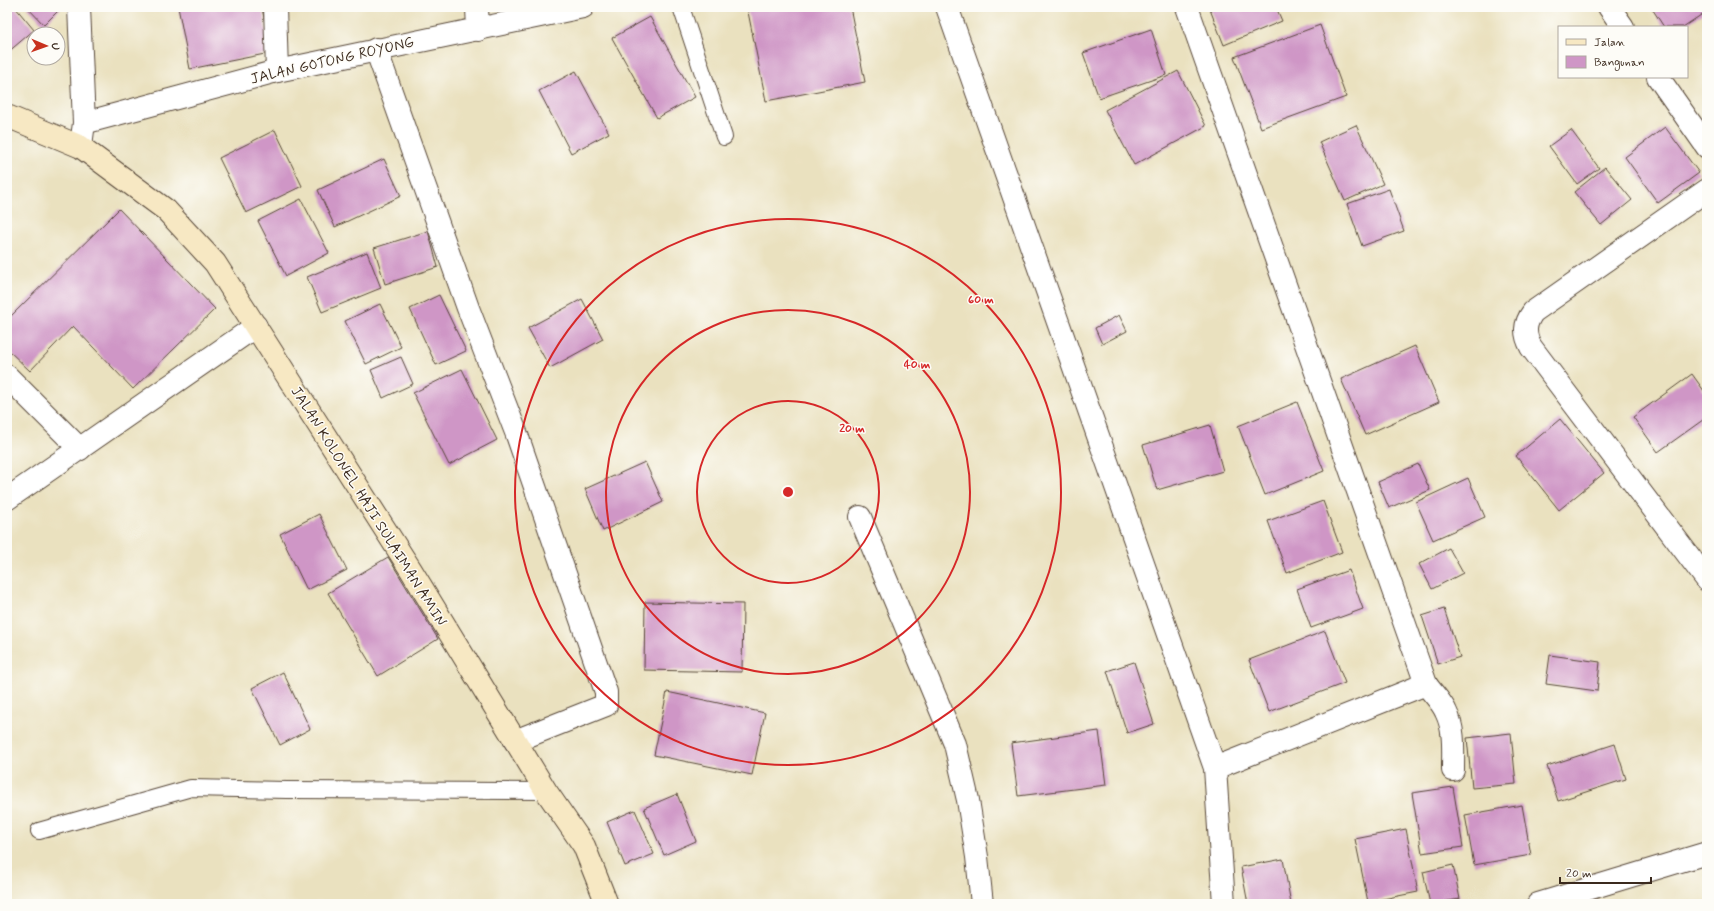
<svg xmlns="http://www.w3.org/2000/svg" width="1714" height="911" viewBox="0 0 1714 911" font-family="Mynerve,sans-serif">
	<style>
		.building { fill: #cf96c6 }
		.lines { fill: none; stroke-linecap: round; stroke-linejoin: round }
		.lane-casing { stroke: #554536; stroke-width: 18 }
		.street-casing { stroke: #554536; stroke-width: 24 }
		.secondary-casing { stroke: #554536; stroke-width: 24 }
		.lane { stroke: #fff; stroke-width: 16 }
		.street { stroke: #fff; stroke-width: 22 }
		.secondary { stroke: #f7e8c3; stroke-width: 22 }
		.ring { fill: none; stroke: #d62828; stroke-width: 2 }
		.labels { text-anchor: middle; stroke-width: 3; stroke-linejoin: round; paint-order: stroke }
		.street-label { font-size: 15px; fill: #3b2a1e; stroke: #fdfcf7 }
		.centre { fill: #d62828; stroke: #fdfcf7; stroke-width: 2 }
		.ring-label { font-size: 12px; text-anchor: middle; font-weight: bold; fill: #d62828; stroke: #fdfcf7; stroke-width: 3; stroke-linejoin: round; paint-order: stroke }
	</style>
	<rect width="100%" height="100%" fill="#fdfcf7"/>
	<filter id="ink" filterUnits="userSpaceOnUse"><feTurbulence type="fractalNoise" baseFrequency=".025" numOctaves="2"/><feDisplacementMap in="SourceGraphic" scale="8" xChannelSelector="R" yChannelSelector="G"/><feConvolveMatrix kernelMatrix="1 2 1 2 8 2 1 2 1" color-interpolation-filters="sRGB"/></filter>
	<filter id="wash" filterUnits="userSpaceOnUse"><feTurbulence type="fractalNoise" baseFrequency=".012" numOctaves="4" result="noise"/><feDisplacementMap in="SourceGraphic" scale="16" xChannelSelector="R" yChannelSelector="G"/><feGaussianBlur stdDeviation="0.9" result="paint"/><feColorMatrix in="noise" values="0 0 0 0 0 0 0 0 0 0 0 0 0 0 0 0 0 1.4 0 .05"/><feComposite in="paint" operator="in"/></filter>
	<g filter="url(#wash)">
		<rect width="100%" height="100%" fill="#eae1bf"/>
		<g id="blocks">
			<!-- building -->
			<g class="building">
				<polygon points="7,7 15,7 34,30 7,53"/>
				<polygon points="27,7 62,7 44,25"/>
				<polygon points="178,7 262,7 270,53 190,69"/>
				<polygon points="747,7 850,7 865,82 766,101"/>
				<polygon points="1209,7 1276,7 1282,21 1224,45"/>
				<polygon points="1651,7 1707,7 1707,11 1683,27 1664,27"/>
				<polygon points="650,17 695,97 657,118 612,38"/>
				<polygon points="1320,25 1346,97 1261,128 1234,57"/>
				<polygon points="1151,29 1166,75 1099,98 1083,53"/>
				<polygon points="576,71 609,133 571,153 539,91"/>
				<polygon points="1178,71 1206,126 1134,165 1105,110"/>
				<polygon points="1356,125 1383,184 1345,201 1319,142"/>
				<polygon points="1665,127 1699,173 1658,203 1625,157"/>
				<polygon points="275,130 302,186 246,213 219,158"/>
				<polygon points="1571,130 1599,168 1577,184 1549,146"/>
				<polygon points="384,159 401,196 335,227 318,190"/>
				<polygon points="1605,167 1632,200 1601,225 1574,192"/>
				<polygon points="1389,189 1404,231 1362,246 1347,204"/>
				<polygon points="301,199 329,253 286,276 258,221"/>
				<polygon points="119,209 215,309 133,389 73,326 30,371 7,349 7,320"/>
				<polygon points="428,231 438,267 385,284 374,248"/>
				<polygon points="367,252 381,288 322,312 307,277"/>
				<polygon points="439,295 466,351 436,365 410,309"/>
				<polygon points="582,299 603,339 550,368 528,328"/>
				<polygon points="380,304 401,347 366,364 345,321"/>
				<polygon points="1119,315 1127,331 1102,344 1095,328"/>
				<polygon points="1415,346 1439,402 1365,435 1341,379"/>
				<polygon points="401,357 413,384 383,398 371,370"/>
				<polygon points="462,369 497,440 449,465 413,393"/>
				<polygon points="1692,374 1707,395 1707,417 1658,452 1633,417"/>
				<polygon points="1297,402 1324,471 1265,495 1238,426"/>
				<polygon points="1560,419 1604,473 1559,510 1516,456"/>
				<polygon points="1210,425 1223,471 1157,490 1143,445"/>
				<polygon points="645,462 663,502 603,531 585,489"/>
				<polygon points="1418,464 1430,490 1389,508 1378,482"/>
				<polygon points="1468,478 1485,517 1433,540 1416,502"/>
				<polygon points="1323,501 1342,552 1287,573 1268,521"/>
				<polygon points="319,514 347,570 307,590 280,534"/>
				<polygon points="1449,548 1463,573 1432,589 1419,564"/>
				<polygon points="388,557 438,639 378,676 328,593"/>
				<polygon points="1349,570 1363,609 1311,628 1297,589"/>
				<polygon points="645,602 743,604 742,672 644,670"/>
				<polygon points="1444,609 1460,657 1438,664 1422,616"/>
				<polygon points="1325,631 1345,683 1269,712 1249,660"/>
				<polygon points="1550,655 1600,662 1597,691 1546,684"/>
				<polygon points="1134,662 1154,724 1127,733 1107,671"/>
				<polygon points="283,672 310,729 280,745 252,688"/>
				<polygon points="667,692 765,713 752,775 654,755"/>
				<polygon points="1099,731 1106,785 1018,796 1011,743"/>
				<polygon points="1511,733 1516,784 1472,788 1467,738"/>
				<polygon points="1615,744 1626,779 1558,801 1547,766"/>
				<polygon points="1453,787 1463,847 1422,853 1412,793"/>
				<polygon points="677,794 696,841 664,855 644,808"/>
				<polygon points="1522,805 1531,855 1474,865 1465,815"/>
				<polygon points="635,810 654,854 625,866 607,822"/>
				<polygon points="1406,829 1418,892 1368,902 1355,839"/>
				<polygon points="1283,859 1291,904 1248,904 1241,867"/>
				<polygon points="1453,865 1460,899 1430,904 1423,872"/>
			</g>
		</g>
	</g>
	<g filter="url(#ink)">
		<use href="#blocks" fill-opacity="0" stroke="#554536" stroke-width="1"/>
		<g class="lines">
			<defs>
				<g id="lane">
					<polyline points="681,7 724,137"/>
					<polyline points="39,831 191,788 287,790 546,791"/>
				</g>
				<g id="street">
					<polyline points="79,7 84,123 82,138"/>
					<polyline points="275,7 277,71"/>
					<polyline points="477,7 478,30"/>
					<polyline points="947,7 1215,768 1224,904"/>
					<polyline points="1187,7 1426,684 1215,768"/>
					<polyline points="1609,7 1623,27"/>
					<polyline points="376,49 468,308 517,435 606,692 606,705 515,741"/>
					<polyline points="1658,77 1707,147"/>
					<polyline points="84,123 277,71 583,7"/>
					<path d="M1707,190L1533,312C1524,324 1524,334 1531,347L1707,580"/>
					<polyline points="7,376 80,449"/>
					<polyline points="7,499 256,326"/>
					<polyline points="860,517 955,744 968,800 977,857 982,904"/>
					<path d="M1426,684C1432,693 1442,702 1446,712C1455,730 1453,750 1453,770"/>
					<polyline points="1538,904 1707,853"/>
				</g>
				<polyline id="secondary" points="7,116 81,147 166,210 215,263 411,570 546,791 584,846 607,904"/>
			</defs>
			<!-- lane casing -->
			<use href="#lane" class="lane-casing"/>
			<!-- street casing -->
			<use href="#street" class="street-casing"/>
			<!-- secondary casing -->
			<use href="#secondary" class="secondary-casing"/>
			<!-- lane -->
			<use href="#lane" class="lane"/>
			<!-- street -->
			<use href="#street" class="street"/>
			<!-- secondary -->
			<use href="#secondary" class="secondary"/>
		</g>
	</g>
	<!-- distance rings -->
	<g class="ring">
		<circle cx="788" cy="492" r="91"/>
		<circle cx="788" cy="492" r="182"/>
		<circle cx="788" cy="492" r="273"/>
	</g>
	<g class="labels">
		<!-- street labels -->
		<g class="street-label">
			<text transform="translate(332 60) rotate(-13)" y="5">JALAN GOTONG ROYONG</text>
			<text transform="translate(369 506) rotate(58)" y="5">JALAN KOLONEL HAJI SULAIMAN AMIN</text>
		</g>
	</g>
	<circle cx="788" cy="492" r="6" class="centre"/>
	<g class="ring-label">
		<text x="981" y="303">60 m</text>
		<text x="917" y="368">40 m</text>
		<text x="852" y="432">20 m</text>
	</g>
	<!-- margin -->
	<rect width="1714" height="911" fill="none" stroke="#fdfcf7" stroke-width="24"/>
	<!-- legend -->
	<rect x="1558" y="26" width="130" height="52" fill="#fdfcf7" stroke="#afa8a0"/>
	<rect x="1566" y="39" width="20" height="6" fill="#f7e8c3" stroke="#afa8a0"/>
	<text x="1594" y="46" font-size="12" fill="#3b2a1e">Jalan</text>
	<rect x="1566" y="56" width="20" height="12" fill="#cf96c6" stroke="#afa8a0"/>
	<text x="1594" y="66" font-size="12" fill="#3b2a1e">Bangunan</text>
	<!-- north arrow -->
	<g transform="translate(46 46) rotate(92)"><circle r="19" fill="#fdfcf7" stroke="#afa8a0"/>
	<path d="M0-3L7 15L0 10L-7 15Z" fill="#c8321e"/>
	<text y="-6" font-size="11" font-weight="bold" text-anchor="middle" fill="#3b2a1e">U</text>
	</g>
	<!-- scale -->
	<path d="M1560 877v6h91v-6" fill="none" stroke="#3b2a1e" stroke-width="2"/>
	<text x="1566" y="877" font-size="12" fill="#3b2a1e" stroke="#fdfcf7" stroke-width="3" paint-order="stroke">20 m</text>
</svg>
